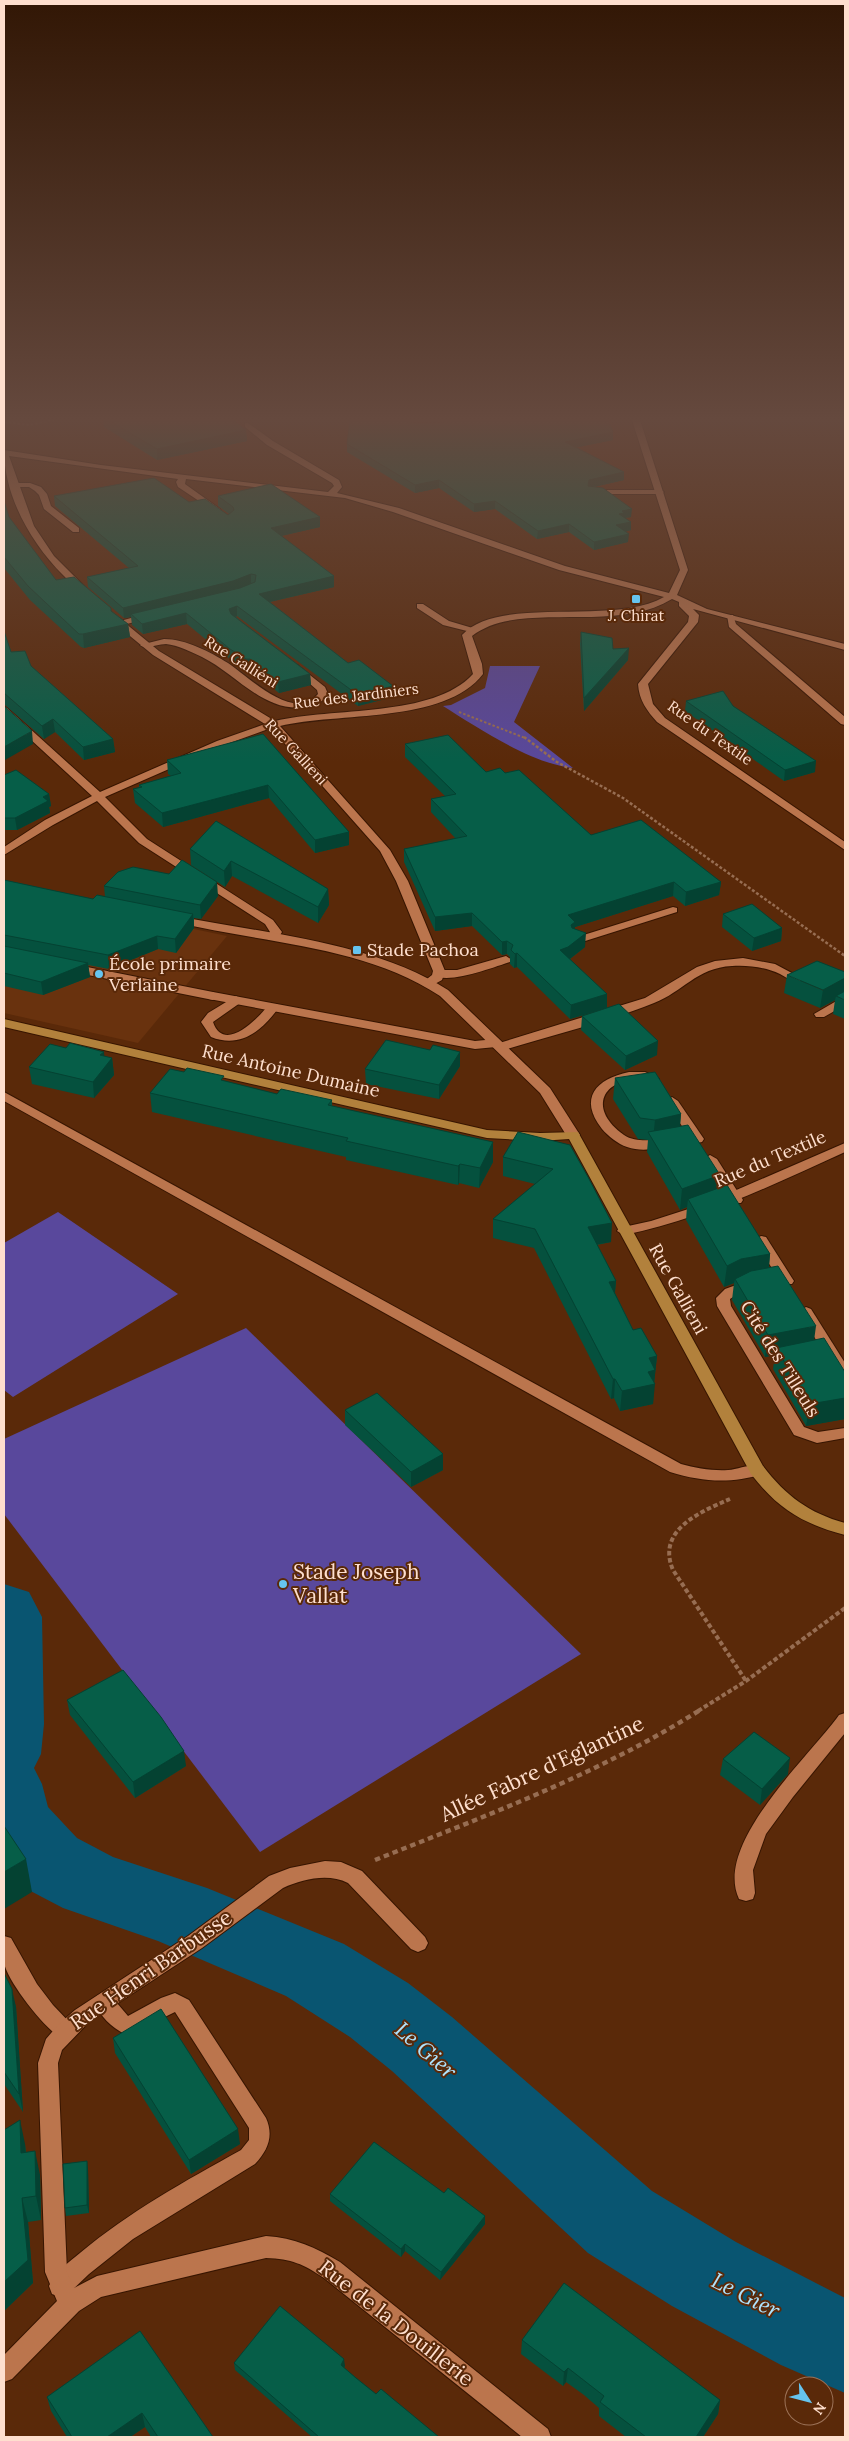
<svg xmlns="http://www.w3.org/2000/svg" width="849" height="2441" viewBox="0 0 849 2441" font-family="Lora,serif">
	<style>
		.built { fill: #69320e }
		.green { fill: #59489c }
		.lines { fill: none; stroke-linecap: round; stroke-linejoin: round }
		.river { fill: #095571; fill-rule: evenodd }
		.service-casing { stroke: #371501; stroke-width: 2 }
		.minor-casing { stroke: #371501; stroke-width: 2 }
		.tertiary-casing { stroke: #371501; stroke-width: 2 }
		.secondary-casing { stroke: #371501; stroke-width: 2 }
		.path-far3 { stroke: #976d52; stroke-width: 2; stroke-dasharray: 2.5 2; stroke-linecap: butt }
		.path-far2 { stroke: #976d52; stroke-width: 2.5; stroke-dasharray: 3 2; stroke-linecap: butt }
		.path-far1 { stroke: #976d52; stroke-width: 4; stroke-dasharray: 4.5 2.5; stroke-linecap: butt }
		.path { stroke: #976d52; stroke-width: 4.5; stroke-dasharray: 5.5 4; stroke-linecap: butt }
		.service { fill: #bb754d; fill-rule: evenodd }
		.minor { fill: #bb754d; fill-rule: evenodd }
		.tertiary { fill: #bb754d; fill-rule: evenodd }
		.secondary { fill: #b2813c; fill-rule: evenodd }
		.wall { fill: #05513e; fill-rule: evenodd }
		.shaded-wall { fill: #044232 }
		.building { fill: #065e48; stroke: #044232 }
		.poi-dot { fill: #66c4ef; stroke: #5a2909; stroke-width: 2 }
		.labels { text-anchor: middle; stroke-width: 4; stroke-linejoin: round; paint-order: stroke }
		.far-poi-label { font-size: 15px; fill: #fedfce; stroke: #5a2909 }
		.far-street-label { font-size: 15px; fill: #fedfce; stroke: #5a2909 }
		.poi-label { font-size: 18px; fill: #fedfce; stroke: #5a2909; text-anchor: start }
		.street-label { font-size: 18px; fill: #fedfce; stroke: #5a2909 }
		.near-poi-label { font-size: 21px; fill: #fedfce; stroke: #5a2909; text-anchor: start }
		.near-street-label { font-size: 21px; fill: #fedfce; stroke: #5a2909 }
		.near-water-label { font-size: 22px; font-style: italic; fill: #aee3fd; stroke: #5a2909 }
	</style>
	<rect width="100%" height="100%" fill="#5a2909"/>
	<!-- built -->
	<polygon class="built" points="4,889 227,936 138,1043 4,1013"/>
	<!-- green -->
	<g class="green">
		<path d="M490,666H540L514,722L573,768C532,764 478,728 443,706L451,705L485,688Z"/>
		<polygon points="58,1212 178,1294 13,1397 4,1390 4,1243"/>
		<polygon points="246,1328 581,1654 260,1852 4,1514 4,1439"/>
	</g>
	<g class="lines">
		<!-- river -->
		<polygon class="river" points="4,1584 29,1592 42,1617 44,1724 41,1754 34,1768 42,1784 48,1807 77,1838 113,1857 207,1888 344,1944 408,1983 452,2017 652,2191 736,2242 845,2298 845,2393 781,2365 672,2306 588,2253 392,2071 350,2037 286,1996 158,1941 63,1908 21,1886 4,1865"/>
		<defs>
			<g id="service">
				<polygon points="11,483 30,483 41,487 47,494 51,506 79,528 79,532 73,532 44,509 39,495 35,491 29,487 11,487"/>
				<polygon points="589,490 660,490 664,492 660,494 589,494"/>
				<polygon points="417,604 423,604 449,621 476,629 471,632 443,625 417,608"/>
				<polygon points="149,613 154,616 152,618 118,626 113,623"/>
				<polygon points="727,615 733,615 736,624 845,717 845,725 841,724 729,627"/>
				<path d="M164,639C186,639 210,652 228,663C249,677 294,723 318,694L317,690L293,669L291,667L296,664L325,687L328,694C323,702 316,706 306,707C265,714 235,673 202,657C191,652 178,645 166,644C157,644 146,650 140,645Z"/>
				<polygon points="673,907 677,908 677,912 582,942 578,943 572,940 574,938"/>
				<path d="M506,956L512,960L510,962C494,967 445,986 433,974L439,970H457Z"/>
				<path d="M743,958L775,964L803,979L797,983C791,981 786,977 780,974C765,967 748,965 732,966C696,968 683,992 654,1003C607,1022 553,1035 504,1050L500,1051L494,1047L496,1044L645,998L697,967L715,961Z"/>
				<polygon points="72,964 213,992 219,996 213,1000 68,971 66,968 68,965"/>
				<path d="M236,996L242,1000L240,1003L213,1022C224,1054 259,1018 269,1004H277L279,1007C263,1030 241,1049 211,1037L201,1022L208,1013Z"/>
				<polygon points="845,996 845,1005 824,1017 816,1017 814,1014"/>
				<path d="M629,1072H645L659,1079L653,1083C607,1071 583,1106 624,1135C640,1146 665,1135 672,1143L670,1146C656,1149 641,1152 627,1147C618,1144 608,1136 602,1129C578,1098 596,1079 629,1072Z"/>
				<path d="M4,1092L681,1464C696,1468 712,1471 728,1470C739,1469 752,1463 763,1466L765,1470L763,1474C730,1484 703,1482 670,1472L4,1101Z"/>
				<polygon points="672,1097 678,1101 704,1139 702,1142 697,1143 692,1142 666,1101"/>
				<polygon points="710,1155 717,1159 743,1200 741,1203 731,1203 729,1200 703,1159"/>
				<polygon points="761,1236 766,1237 792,1278 794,1281 792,1284 782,1284 754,1240"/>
				<path d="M750,1280L757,1285C751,1293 738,1293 730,1299L731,1306L804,1427L818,1432L845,1428V1438L817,1443L794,1435L717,1306L716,1298L725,1289Z"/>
				<polygon points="806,1307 811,1309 845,1363 845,1380 840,1379 799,1312"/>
				<path d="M845,1713V1733L793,1797L766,1834L753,1870L755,1893L753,1899L746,1901L739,1899C713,1844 809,1757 839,1715Z"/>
				<path d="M4,1936L11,1938L37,1984L53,2005L72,2025L75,2031L72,2037L65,2040C47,2033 8,1982 4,1963C2,1955 4,1944 4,1936Z"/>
				<path d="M104,1993L111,1996L128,2016L161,1998L175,1993L189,2000L266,2118C274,2136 268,2150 255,2164L133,2239L89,2274L68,2294L60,2297L52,2294L49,2286C55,2272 69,2262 80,2253C129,2212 185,2181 241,2150L249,2140V2128L175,2012L128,2035C112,2029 101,2017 94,2002L97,1996Z"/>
			</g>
			<g id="minor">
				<path d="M632,420H640L688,570L677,595L707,609L845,644V650L693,609L699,615L698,622L648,684L653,704L665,718L845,842V850L657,722C647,711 639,700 638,684L688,622L689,616L679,606V602L672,599C614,635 519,599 472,636L482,664L483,674C445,724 337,712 280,726L390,850L408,881L445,971L442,980L433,985H425L423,982L432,975L433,971L396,881L380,851L271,728L224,745L105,797L147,839L273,920L282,932L277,940H269L267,938L270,932L265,924L139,843L97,801L53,825L4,855V847L45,820L92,796L4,715V707L7,708L100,792L217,741L265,724L153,655L113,622V618H119L159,651L275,721C332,707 433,718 473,674L462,635C499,594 611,627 664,597L559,570L393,512L345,498L186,479L185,484L220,509L221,511L217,513L178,487L176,482L178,479L9,456L34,526L54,556L86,588V592L83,593C75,590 69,581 63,575C31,543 4,496 4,450L101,465L328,492L334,486L332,483L267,445L245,427V423H248L273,441L339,480L342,487L337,493L399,508L565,566L669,593L680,570Z"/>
				<polygon points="213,992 475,1041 496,1039 502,1043 496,1047 475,1049 209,999 207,996 209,993"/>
				<path d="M845,1143V1152C773,1185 702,1219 624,1235L617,1231L619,1228L651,1221L704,1204Z"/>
				<path d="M325,1861L341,1862L362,1871L425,1937L428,1943L425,1949L418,1952L411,1949L348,1883C328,1873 303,1879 283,1888L202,1948L89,2022L62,2050L58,2063L67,2272L74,2288L97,2276L266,2236C295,2238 315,2247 340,2262L548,2429L551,2437H522L324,2278C303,2264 292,2259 266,2258L101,2297L79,2311L12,2379L4,2382V2355L57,2301L45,2272L38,2063L46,2039L58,2025L75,2010L188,1936L269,1876L290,1868Z"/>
			</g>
			<path id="tertiary" d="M176,916C263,933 373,942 448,990L550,1088L580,1135L573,1139L568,1138L540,1093L440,996C361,944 261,944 172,921V917Z"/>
			<path id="secondary" d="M4,1019L487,1130L540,1133L578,1132L763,1466C786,1496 809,1513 845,1523V1535C803,1524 778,1509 751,1474L569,1139L540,1141L487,1138L4,1027Z"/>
		</defs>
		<!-- service casing -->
		<use href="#service" class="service-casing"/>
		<!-- minor casing -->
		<use href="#minor" class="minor-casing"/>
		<!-- tertiary casing -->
		<use href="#tertiary" class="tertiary-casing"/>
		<!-- secondary casing -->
		<use href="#secondary" class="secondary-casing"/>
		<!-- path-far3 -->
		<g class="path-far3">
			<polyline points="4,422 29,425 54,420"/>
			<polyline points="459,712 525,738"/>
		</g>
		<!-- path-far2 -->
		<polyline class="path-far2" points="524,737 557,762 623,798 845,956"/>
		<!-- path-far1 -->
		<g class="path-far1">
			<path d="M730,1499C700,1512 656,1530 673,1570L746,1681"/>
			<polyline points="698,1711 746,1681 845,1608"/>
		</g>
		<!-- path -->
		<path class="path" d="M375,1860C485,1816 599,1774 700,1710"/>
		<!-- service -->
		<use href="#service" class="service"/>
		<!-- minor -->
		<use href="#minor" class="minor"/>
		<!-- tertiary -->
		<use href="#tertiary" class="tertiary"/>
		<!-- secondary -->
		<use href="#secondary" class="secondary"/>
	</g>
	<!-- wall -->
	<g class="wall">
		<polygon points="103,420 233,420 246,430 247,441 157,460 104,427"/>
		<path d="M350,420H608L613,432V440L576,447L624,472V480L594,487L631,517L625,518L631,530L625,532L628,542L594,550L569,532L537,539L495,509L474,512L439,488L415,493L347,452V444ZM401,421L434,422L472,421L420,423Z"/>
		<polygon points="54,496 189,502 228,515 229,514 218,506 218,496 320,527 281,536 334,576 334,587 270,602 348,663 393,686 393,697 358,706 237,616 236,617 310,674 311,685 279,693 250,670 246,670 231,660 187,624 143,634 132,625 131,617 124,618 88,587 87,577 129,568 55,506"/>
		<polygon points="4,501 9,517 56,580 111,611 128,624 130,637 84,648 81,647 30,600 4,568"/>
		<polygon points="4,631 11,652 31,666 113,739 115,752 84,760 55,732 44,739 5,705 4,706"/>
		<polygon points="581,632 613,649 628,660 584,711 580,644"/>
		<polygon points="686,701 815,772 784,781 685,711"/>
		<polygon points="263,734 349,832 349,845 315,853 269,798 163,827 135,803 133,789 139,787 139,785 171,776 168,774 167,760"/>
		<polygon points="405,744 486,772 505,773 591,835 721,882 719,895 685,906 673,896 575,927 574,929 585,947 570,959 607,1008 570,1019 517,967 514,968 510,964 510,957 507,954 502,955 472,926 435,931 404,862 404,849 456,839 431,812 431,799 445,796 405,757"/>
		<polygon points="4,775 49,794 51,806 49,807 50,813 17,830 4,830"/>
		<polygon points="216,821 328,889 329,905 318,923 232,876 225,887 191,865 190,849"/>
		<polygon points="4,880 93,899 105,897 104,886 218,896 201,919 194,918 194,928 176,953 158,949 109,969 88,965 90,977 43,995 4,986"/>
		<polygon points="723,914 782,928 781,941 752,951 722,927"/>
		<polygon points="787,975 845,1000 845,1019 833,1014 835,1000 820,1008 784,993"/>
		<polygon points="582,1016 657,1055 625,1070 581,1030"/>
		<polygon points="66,1048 112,1058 114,1075 94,1098 32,1084 29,1067"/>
		<polygon points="430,1050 460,1066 439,1099 366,1084 365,1069"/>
		<polygon points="184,1072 277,1094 332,1100 332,1106 493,1162 479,1188 459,1183 458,1185 346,1160 346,1157 152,1112 150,1093"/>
		<polygon points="615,1078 681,1114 680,1126 720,1175 719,1188 770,1254 769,1267 814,1340 845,1372 845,1419 806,1426 773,1369 775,1355 765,1357 732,1300 734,1283 724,1287 686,1220 687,1207 680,1210 647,1152 648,1140 638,1139 613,1099"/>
		<polygon points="570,1145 611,1242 597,1245 616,1281 615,1293 633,1330 657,1356 654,1383 653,1404 620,1411 614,1398 611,1399 534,1248 493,1238 493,1219 535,1184 503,1176 503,1157"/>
		<polygon points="345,1410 443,1454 443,1470 411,1487 345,1425"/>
		<polygon points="67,1700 186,1766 135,1798 70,1715"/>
		<polygon points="723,1759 788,1774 760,1805 720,1775"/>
		<polygon points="4,1973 16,2007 23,2112 4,2084"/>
		<polygon points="113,2038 240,2144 191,2174 115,2053"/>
		<polygon points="25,2144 26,2152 40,2175 41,2220 28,2222 33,2283 4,2311"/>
		<polygon points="88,2169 89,2213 66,2216 65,2208"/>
		<polygon points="330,2194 485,2224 440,2280 405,2251 401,2257 330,2201"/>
		<polygon points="140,2331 213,2437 151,2437 145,2427 130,2437 67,2437 51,2411 47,2397"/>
		<polygon points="522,2340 720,2400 718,2414 703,2437 626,2437 599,2416 599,2408 584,2395 566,2382 563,2386 521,2354"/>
		<polygon points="234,2363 345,2366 344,2368 376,2394 439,2437 312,2437 235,2370"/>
	</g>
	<!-- shaded-wall -->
	<g class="shaded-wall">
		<polygon points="246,430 247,441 157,460 157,449"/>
		<polygon points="613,432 613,440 565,450 565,442"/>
		<polygon points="624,472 624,480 589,488 588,486 589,480"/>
		<polygon points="439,480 439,488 415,493 415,485"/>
		<polygon points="495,501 495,509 474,512 474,504"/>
		<polygon points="632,509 631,517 624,518 619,514 622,511"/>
		<polygon points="320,517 320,527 272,538 271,528"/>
		<polygon points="631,522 631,530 616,534 616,525"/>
		<polygon points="569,524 569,532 537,539 538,531"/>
		<polygon points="629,534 628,542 594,550 594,542"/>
		<polygon points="251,574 251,584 233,591 131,614 131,617 124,618 123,608"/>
		<polygon points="334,576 334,587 260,604 259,594"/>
		<polygon points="237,606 237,616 230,619 229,609"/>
		<polygon points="186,613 187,624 143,634 142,624"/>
		<polygon points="128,624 130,637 84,648 83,634"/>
		<polygon points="629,648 628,660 584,711 584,698"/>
		<rect x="246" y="659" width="4" height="11"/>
		<polygon points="310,674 311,685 279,693 278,682"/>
		<polygon points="393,686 393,697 358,706 358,695"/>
		<polygon points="53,719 55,732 44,739 42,726"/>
		<polygon points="32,731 33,744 5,760 4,747"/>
		<polygon points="113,739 115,752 84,760 83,747"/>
		<polygon points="816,761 815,772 784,781 785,770"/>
		<polygon points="268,785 269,798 163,827 162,813"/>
		<polygon points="49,794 51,806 49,807 50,813 17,830 15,818 43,797"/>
		<polygon points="349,832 349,845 315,853 315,840"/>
		<polygon points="231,861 232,876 225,887 224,871"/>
		<polygon points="217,882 218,896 201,919 200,905"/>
		<polygon points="674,882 673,896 575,927 574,936 568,915"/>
		<polygon points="721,882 719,895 685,906 686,892"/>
		<polygon points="328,889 329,905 318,923 318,907"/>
		<polygon points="472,913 472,926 435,931 435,917"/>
		<polygon points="193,914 194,928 176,953 175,939"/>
		<polygon points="782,928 781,941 752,951 754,938"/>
		<polygon points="586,933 585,947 567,961 560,950"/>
		<polygon points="157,936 158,949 109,969 108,955"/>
		<polygon points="507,941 507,954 502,955 502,942"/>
		<polygon points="517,953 517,967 514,968 515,954"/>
		<polygon points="88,963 90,977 43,995 41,982"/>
		<polygon points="845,978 845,994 836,996 835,1000 820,1008 823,990"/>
		<polygon points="607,994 607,1008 570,1019 571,1005"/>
		<polygon points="658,1041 657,1055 625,1070 626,1056"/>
		<polygon points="104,1052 105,1066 112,1058 114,1075 94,1098 93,1082 100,1055"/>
		<polygon points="460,1052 460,1066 439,1099 439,1085"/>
		<polygon points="681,1114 679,1135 653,1140 655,1120"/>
		<polygon points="493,1142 493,1162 479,1188 480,1168"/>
		<polygon points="460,1164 459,1183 458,1185 458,1166"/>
		<polygon points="720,1175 718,1196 688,1199 687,1207 680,1210 682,1189"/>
		<polygon points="612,1223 611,1242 587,1246 588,1227"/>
		<polygon points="770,1254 768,1275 735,1279 734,1283 724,1287 727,1266 741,1259"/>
		<polygon points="616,1281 614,1300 609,1282"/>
		<polygon points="816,1326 813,1348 776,1348 775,1355 765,1357 768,1335"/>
		<polygon points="657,1356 654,1384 655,1384 653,1404 620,1411 622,1391 649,1358"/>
		<polygon points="613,1379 615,1379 614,1398 611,1399"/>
		<polygon points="845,1398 845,1419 806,1426 810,1404"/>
		<polygon points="443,1454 443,1470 411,1487 411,1472"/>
		<polygon points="184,1751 186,1766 135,1798 133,1782"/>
		<polygon points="790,1758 788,1774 760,1805 762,1789"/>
		<polygon points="26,1859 32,1892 4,1909 4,1872"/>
		<polygon points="12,1989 16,2007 23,2112 19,2094"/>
		<polygon points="20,2120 25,2144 27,2177 21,2153"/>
		<polygon points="238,2129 240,2144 191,2174 189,2160"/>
		<polygon points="35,2151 40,2175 41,2220 36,2196"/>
		<polygon points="87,2161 88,2169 89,2213 87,2205"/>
		<polygon points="22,2198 28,2222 33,2283 4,2311 4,2282"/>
		<polygon points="485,2216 485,2224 440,2280 441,2272"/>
		<polygon points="405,2244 405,2251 401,2257 401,2249"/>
		<polygon points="344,2359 345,2366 341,2372 341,2365"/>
		<polygon points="568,2368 566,2382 563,2386 564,2372"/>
		<polygon points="720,2400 718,2414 703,2437 696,2437"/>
		<polygon points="142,2413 145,2427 130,2437 107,2437"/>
	</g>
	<!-- building -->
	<g class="building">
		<polygon points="108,420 233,420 246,430 157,449"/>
		<polygon points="350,420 395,420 420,423 494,420 608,420 613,432 565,442 624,472 589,480 588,486 603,488 632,509 622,511 624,513 619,514 631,522 616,525 629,534 594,542 569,524 538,531 495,501 474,504 439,480 415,485 347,444"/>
		<polygon points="154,478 189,502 205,499 228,515 234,510 233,507 218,496 271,484 320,517 271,528 334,576 259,594 348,663 359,660 393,686 358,695 237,606 229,609 231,614 310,674 278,682 250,659 246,659 230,649 186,613 142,624 131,614 240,588 255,582 256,575 251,574 233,581 123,608 87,577 138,566 54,496"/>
		<polygon points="4,501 9,517 56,580 74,577 111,608 111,611 128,624 83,634 79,634 28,586 4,557"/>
		<polygon points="4,631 11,652 25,651 31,666 113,739 83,747 53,719 42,726 4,693"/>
		<polygon points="581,632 612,638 613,649 629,648 584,698"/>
		<polygon points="723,691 733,706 816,761 785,770 686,701"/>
		<polygon points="4,706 32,731 4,747"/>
		<polygon points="263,734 349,832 315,840 268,785 162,813 133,789 142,787 139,785 181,773 167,760"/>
		<polygon points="448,735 486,772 500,768 505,773 519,770 591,835 641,820 721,882 686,892 674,882 568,915 575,922 571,925 572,928 586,933 568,947 560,950 607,994 571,1005 517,953 515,954 511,950 513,945 507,941 502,942 472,913 435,917 404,849 467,836 431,799 456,794 405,744"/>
		<polygon points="16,770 49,794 43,797 48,801 15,818 4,818 4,775"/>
		<polygon points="216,821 328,889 318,907 231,861 224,871 190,849"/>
		<polygon points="182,860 217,882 200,905 104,886 118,872 133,867 169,874"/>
		<polygon points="4,880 93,899 97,895 193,914 175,939 157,936 108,955 4,935"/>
		<polygon points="752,904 782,928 754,938 723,914"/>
		<polygon points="4,946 88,963 41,982 4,973"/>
		<polygon points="817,961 845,972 845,978 823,990 787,975"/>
		<polygon points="845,991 845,1000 836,996"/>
		<polygon points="619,1004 658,1041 626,1056 582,1016"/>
		<polygon points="386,1040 430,1050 433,1045 460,1052 439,1085 365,1069"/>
		<polygon points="70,1043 104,1052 100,1055 112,1058 93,1082 29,1067 50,1044 66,1048"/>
		<polygon points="187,1068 224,1076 221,1080 277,1094 281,1089 332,1100 328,1105 493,1142 480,1168 460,1164 458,1166 346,1141 348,1138 150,1093 170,1069 184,1072"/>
		<polygon points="655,1072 681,1114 655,1120 640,1118 615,1078"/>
		<polygon points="688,1125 720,1175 682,1189 648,1132"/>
		<polygon points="518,1132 570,1145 588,1177 612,1223 588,1227 616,1281 609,1282 633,1330 641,1328 657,1356 649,1358 655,1370 648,1372 655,1384 622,1391 615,1379 613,1379 535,1229 493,1219 553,1169 503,1157"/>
		<polygon points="727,1185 770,1254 741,1259 727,1266 688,1199"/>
		<polygon points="778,1266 816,1326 768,1335 735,1279 751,1271"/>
		<polygon points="824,1338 845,1372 845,1398 810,1404 776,1348"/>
		<polygon points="377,1393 443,1454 411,1472 345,1410"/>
		<polygon points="123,1670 161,1717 184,1751 133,1782 67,1700"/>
		<polygon points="754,1732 790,1758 762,1789 723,1759"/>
		<polygon points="4,1826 26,1859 4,1872"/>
		<polygon points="4,1973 12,1989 19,2094 4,2072"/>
		<polygon points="161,2009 238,2129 189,2160 113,2038"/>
		<polygon points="20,2120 21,2153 35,2151 36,2196 22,2198 28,2260 4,2282 4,2130"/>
		<polygon points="374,2142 444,2193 448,2188 485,2216 441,2272 405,2244 401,2249 330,2194"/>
		<polygon points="87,2161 87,2205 65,2208 63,2164"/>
		<polygon points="564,2283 720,2400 696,2437 646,2437 600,2402 604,2396 568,2368 564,2372 522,2340"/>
		<polygon points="280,2306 344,2359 341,2365 356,2378 376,2394 381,2389 439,2437 319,2437 234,2363"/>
		<polygon points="140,2331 213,2437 158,2437 142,2413 107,2437 72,2437 47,2397"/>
	</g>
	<!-- sky -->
	<linearGradient id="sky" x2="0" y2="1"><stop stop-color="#321705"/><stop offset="0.55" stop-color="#65493e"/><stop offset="1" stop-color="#65493e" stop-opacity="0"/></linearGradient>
	<rect width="849" height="762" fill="url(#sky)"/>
	<!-- markers -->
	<g class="poi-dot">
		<rect x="631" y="594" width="10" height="10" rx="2.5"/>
		<rect x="352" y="945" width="10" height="10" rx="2.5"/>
		<circle cx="99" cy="974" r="5"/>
		<circle cx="283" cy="1584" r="5"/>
	</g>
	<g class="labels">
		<!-- far-poi labels -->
		<g class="far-poi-label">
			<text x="636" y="621">J. Chirat</text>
		</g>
		<!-- far-street labels -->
		<g class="far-street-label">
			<text transform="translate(241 662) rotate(32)" y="5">Rue Galliéni</text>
			<text transform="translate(356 696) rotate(-7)" y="5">Rue des Jardiniers</text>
			<text transform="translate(710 733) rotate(35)" y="5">Rue du Textile</text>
			<text transform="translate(296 752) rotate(47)" y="5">Rue Gallieni</text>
		</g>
		<!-- poi labels -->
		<g class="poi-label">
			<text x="367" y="956">Stade Pachoa</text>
			<text x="109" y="970">École primaire<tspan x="109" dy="21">Verlaine</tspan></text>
		</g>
		<!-- street labels -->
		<g class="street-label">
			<text transform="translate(291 1071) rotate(13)" y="6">Rue Antoine Dumaine</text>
			<text transform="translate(770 1159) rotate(-23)" y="6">Rue du Textile</text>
			<text transform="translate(678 1289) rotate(61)" y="6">Rue Gallieni</text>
			<text transform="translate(780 1359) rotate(58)" y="6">Cité des Tilleuls</text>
		</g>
		<!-- near-poi labels -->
		<g class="near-poi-label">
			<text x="293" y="1579">Stade Joseph<tspan x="293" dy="24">Vallat</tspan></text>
		</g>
		<!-- near-street labels -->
		<g class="near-street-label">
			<text transform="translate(542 1769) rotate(-25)" y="7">Allée Fabre d'Eglantine</text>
			<text transform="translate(151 1970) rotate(-35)" y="7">Rue Henri Barbusse</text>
			<text transform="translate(396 2323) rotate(38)" y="7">Rue de la Douillerie</text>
		</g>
		<!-- near-water labels -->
		<g class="near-water-label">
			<text transform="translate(426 2050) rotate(41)" y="8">Le Gier</text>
			<text transform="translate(746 2295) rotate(27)" y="8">Le Gier</text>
		</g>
	</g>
	<!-- border -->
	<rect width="849" height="2441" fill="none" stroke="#fedfce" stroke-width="10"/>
	<!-- north arrow -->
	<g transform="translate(809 2401) rotate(126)"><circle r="24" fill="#5a2909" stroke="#9c7258"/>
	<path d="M0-4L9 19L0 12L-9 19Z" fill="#66c4ef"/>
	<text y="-8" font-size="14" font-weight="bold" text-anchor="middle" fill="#fedfce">N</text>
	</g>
</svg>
